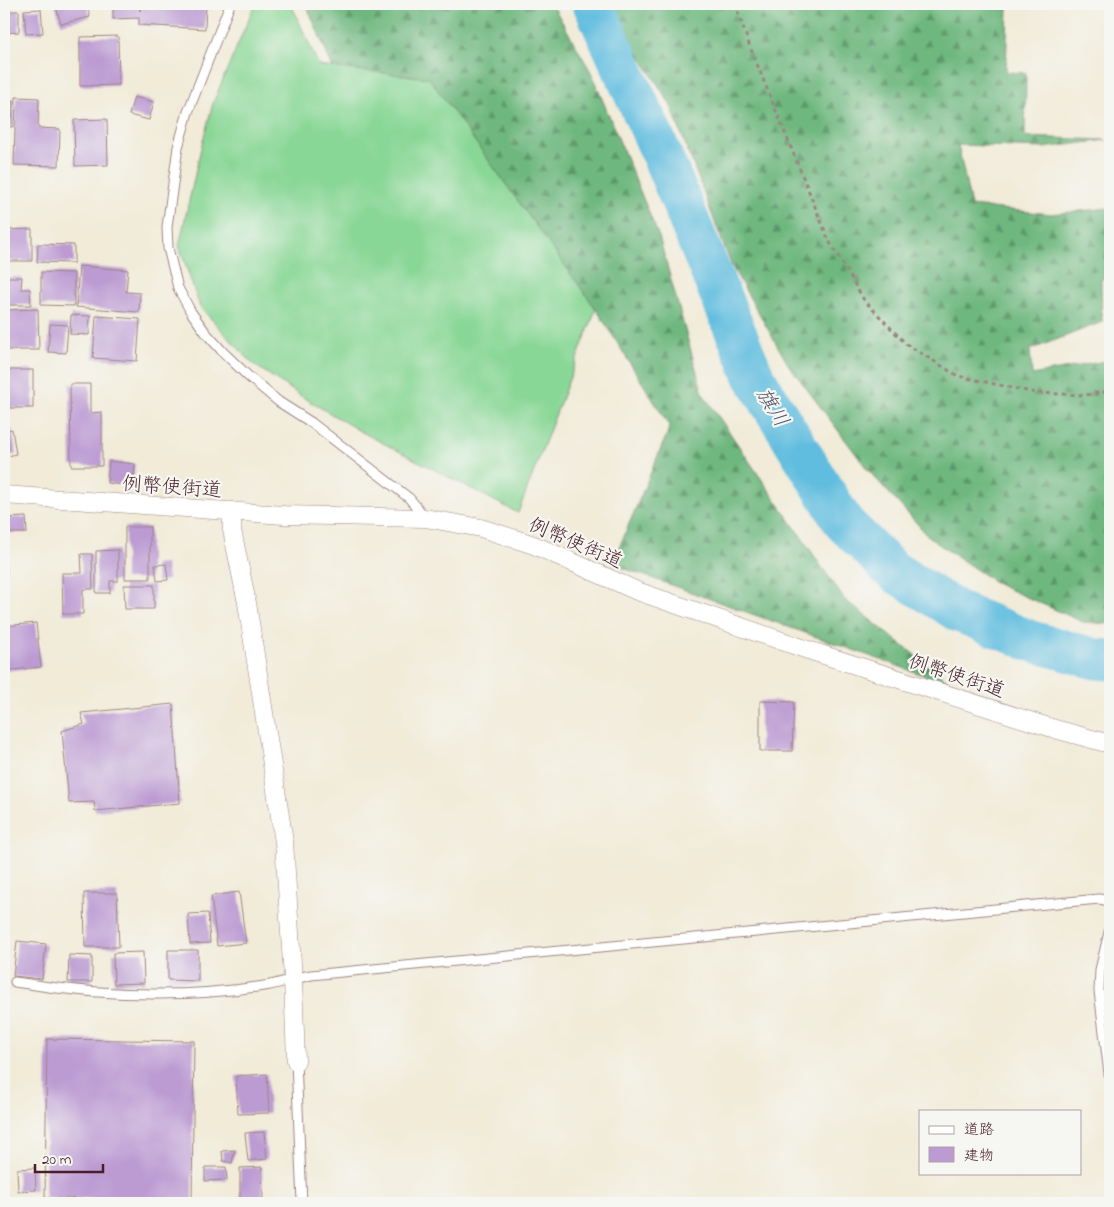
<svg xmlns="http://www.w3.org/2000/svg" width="1114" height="1207" viewBox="0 0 1114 1207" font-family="'Indie Flower','Klee One',sans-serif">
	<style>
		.forest { fill: url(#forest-firs); stroke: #5c6c55 }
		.garden { fill: #89d796; stroke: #6a7b60 }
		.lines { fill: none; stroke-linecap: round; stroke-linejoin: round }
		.river { stroke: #61bddf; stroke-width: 41 }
		.building { fill: #bc9bd3 }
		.service-casing { stroke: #9e8582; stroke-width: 11 }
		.minor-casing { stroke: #9e8582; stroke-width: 19 }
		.path { stroke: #9e8582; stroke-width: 3; stroke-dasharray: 4 4; stroke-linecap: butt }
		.service { stroke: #fff; stroke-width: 9 }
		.minor { stroke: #fff; stroke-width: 18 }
		.labels { text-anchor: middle; stroke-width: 4.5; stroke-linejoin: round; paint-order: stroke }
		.street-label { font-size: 20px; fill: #4a1f2b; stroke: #f6f6f2 }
		.water-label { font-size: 21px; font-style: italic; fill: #52566a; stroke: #f6f6f2 }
	</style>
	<defs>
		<pattern id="forest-firs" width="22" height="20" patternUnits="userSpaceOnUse" patternTransform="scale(1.25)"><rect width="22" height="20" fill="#6eb87f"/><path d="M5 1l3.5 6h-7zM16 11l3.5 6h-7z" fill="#5c9568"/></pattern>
	</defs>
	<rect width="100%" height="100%" fill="#f6f6f2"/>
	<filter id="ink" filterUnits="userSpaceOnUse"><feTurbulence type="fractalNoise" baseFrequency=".02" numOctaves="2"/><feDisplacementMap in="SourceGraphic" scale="10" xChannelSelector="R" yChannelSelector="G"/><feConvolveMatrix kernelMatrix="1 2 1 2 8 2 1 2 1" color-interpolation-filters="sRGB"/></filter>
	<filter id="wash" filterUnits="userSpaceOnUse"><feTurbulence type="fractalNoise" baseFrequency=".0096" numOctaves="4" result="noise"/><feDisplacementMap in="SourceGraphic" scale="20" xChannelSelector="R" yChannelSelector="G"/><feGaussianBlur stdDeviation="1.12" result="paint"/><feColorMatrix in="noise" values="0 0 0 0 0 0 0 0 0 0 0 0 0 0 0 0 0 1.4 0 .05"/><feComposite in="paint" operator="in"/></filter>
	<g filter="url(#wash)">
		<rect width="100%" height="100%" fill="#f1ebd8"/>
		<!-- forest -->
		<g class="forest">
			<polygon points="306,4 552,4 591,72 659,237 703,394 844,599 954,686 612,564 670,427 596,309 429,78 333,68"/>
			<polygon points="614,4 998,4 998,7 1008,9 1006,72 1026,73 1025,137 1106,140 1043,148 958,145 971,206 1051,214 1110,208 1110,277 1101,279 1102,322 1030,350 1032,375 1110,360 1110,624 1083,622 999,585 931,539 868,470 788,364 732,267 670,104 624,31"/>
		</g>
		<!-- garden -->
		<polygon class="garden" points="255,4 291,4 319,66 429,78 596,309 518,513 358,430 301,396 253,364 200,307 179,246 200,152 213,103"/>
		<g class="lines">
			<!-- river -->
			<polyline class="river" points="593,4 658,146 754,376 844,523 893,571 959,612 1031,641 1096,659 1110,660"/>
		</g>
		<g id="blocks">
			<!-- building -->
			<g class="building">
				<polygon points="55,4 87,4 90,17 61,24"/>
				<polygon points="113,4 139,4 140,11 140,4 206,4 205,29 139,25 139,18 113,19"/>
				<polygon points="41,9 43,33 26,34 24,10"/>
				<polygon points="4,11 19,11 19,32 4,33"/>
				<polygon points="118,36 119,85 80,86 80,37"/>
				<polygon points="16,97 39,98 38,128 60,129 59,166 14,165"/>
				<polygon points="134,97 154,102 149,120 129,115"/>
				<polygon points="4,100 13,100 13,127 4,126"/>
				<polygon points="107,119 108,165 75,166 74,120"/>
				<polygon points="32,229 32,261 4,261 4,230"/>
				<polygon points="38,244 74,245 74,263 37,262"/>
				<polygon points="79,266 128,270 126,292 140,293 139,312 76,307"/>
				<polygon points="41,272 74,273 74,306 41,305"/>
				<polygon points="4,277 22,277 21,289 30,289 31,305 4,305"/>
				<polygon points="38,309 39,350 4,350 4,310"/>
				<polygon points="71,315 90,316 89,335 70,334"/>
				<polygon points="96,316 140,319 137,361 93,358"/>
				<polygon points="50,324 68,325 66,353 48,352"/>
				<rect x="4" y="370" width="29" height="38"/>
				<polygon points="70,384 90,384 90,413 102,412 102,466 71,466"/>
				<polygon points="12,429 16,454 4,457 4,431"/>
				<polygon points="109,461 135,464 133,486 107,483"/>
				<polygon points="26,517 27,533 4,533 4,518"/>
				<rect x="125" y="527" width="25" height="52"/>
				<polygon points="118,550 118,581 110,581 110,593 96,593 96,551"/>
				<polygon points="81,554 92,554 93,589 83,589 83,614 63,614 62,573 82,573"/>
				<polygon points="166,564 168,580 157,581 155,565"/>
				<polygon points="4,569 7,569 5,598 4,598"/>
				<polygon points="124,585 154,585 154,609 125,609"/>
				<polygon points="36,623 41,667 4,671 4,626"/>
				<polygon points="760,701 794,702 792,751 760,751"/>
				<polygon points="173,704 180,803 95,811 94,802 69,803 62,731 84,724 81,713"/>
				<polygon points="239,892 246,943 217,946 211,896"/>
				<polygon points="84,893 117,893 119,947 85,947"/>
				<polygon points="208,913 210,943 190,944 188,914"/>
				<polygon points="17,941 46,944 42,979 13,976"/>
				<polygon points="168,950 198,950 198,981 168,980"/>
				<polygon points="143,952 144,983 114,984 113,953"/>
				<polygon points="69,955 92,956 92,982 68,982"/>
				<polygon points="47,1039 194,1041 192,1200 45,1198"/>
				<polygon points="267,1074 269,1113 238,1114 236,1076"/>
				<polygon points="264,1132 267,1159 248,1161 245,1133"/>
				<polygon points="235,1150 232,1163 223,1161 222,1151"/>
				<polygon points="205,1167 226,1167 227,1180 205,1181"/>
				<polygon points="262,1167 263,1201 240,1201 240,1168"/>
				<polygon points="35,1168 36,1190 18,1191 17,1169"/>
			</g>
		</g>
	</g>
	<g filter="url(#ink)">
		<use href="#blocks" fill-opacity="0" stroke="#9e8582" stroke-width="1"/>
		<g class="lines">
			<defs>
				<g id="service">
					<polyline points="230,4 188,112 178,147 167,227 168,248 178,288 191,312 206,333 223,352 249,377 279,402 312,423 409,498 425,517"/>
					<polyline points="1110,928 1100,970 1099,991 1110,1082"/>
					<path d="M15,982C99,996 185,999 270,985C283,982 297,978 311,975L1099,899L1110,901"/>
					<polyline points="296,1061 302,1203"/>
				</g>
				<g id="minor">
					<polyline points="4,495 284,515 425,518 481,528 534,545 637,591 808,650 1055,729 1110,744"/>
					<polyline points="232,511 232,530 247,603 284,842 293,979 296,1061"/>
				</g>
			</defs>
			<!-- service casing -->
			<use href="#service" class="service-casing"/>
			<!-- minor casing -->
			<use href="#minor" class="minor-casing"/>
			<!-- path -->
			<polyline class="path" points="735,4 750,47 829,241 864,300 906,344 958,376 1036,393 1085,395 1110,391"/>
			<!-- service -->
			<use href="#service" class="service"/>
			<!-- minor -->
			<use href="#minor" class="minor"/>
		</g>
	</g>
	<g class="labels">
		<!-- street labels -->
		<g class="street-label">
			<text transform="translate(172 486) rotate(4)" y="7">例幣使街道</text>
			<text transform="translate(576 542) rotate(23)" y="7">例幣使街道</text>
			<text transform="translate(957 675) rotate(18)" y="7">例幣使街道</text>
		</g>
		<!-- water labels -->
		<g class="water-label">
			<text transform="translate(773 407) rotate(58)" y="7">旗川</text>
		</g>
	</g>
	<!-- margin -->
	<rect width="1114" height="1207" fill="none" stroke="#f6f6f2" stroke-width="20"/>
	<!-- legend -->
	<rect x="919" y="1110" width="162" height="65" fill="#f6f6f2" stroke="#b1a0a2"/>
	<rect x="929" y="1126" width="25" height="8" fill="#ffffff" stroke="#b1a0a2"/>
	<text x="964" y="1134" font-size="15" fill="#4a1f2b">道路</text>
	<rect x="929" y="1147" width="25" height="15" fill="#bc9bd3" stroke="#b1a0a2"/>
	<text x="964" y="1160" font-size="15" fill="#4a1f2b">建物</text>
	<!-- scale -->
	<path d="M35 1164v8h68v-8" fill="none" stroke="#4a1f2b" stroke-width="2.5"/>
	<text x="42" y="1164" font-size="15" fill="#4a1f2b" stroke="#f6f6f2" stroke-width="4" paint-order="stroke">20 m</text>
</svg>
